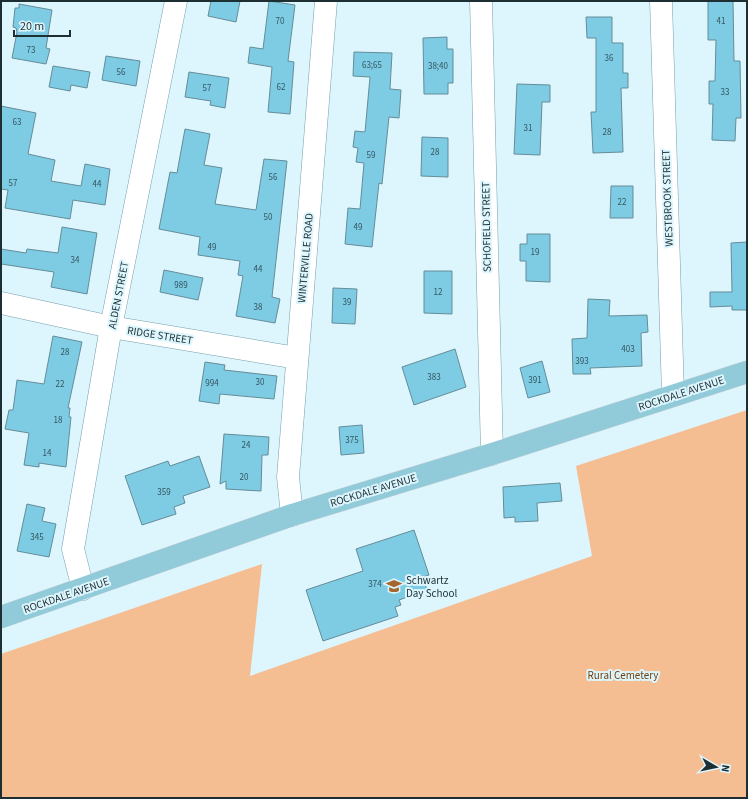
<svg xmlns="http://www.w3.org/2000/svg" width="748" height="799" viewBox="0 0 748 799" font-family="'Source Sans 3',sans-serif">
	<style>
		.green { fill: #f4bd92 }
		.building { fill: #7dcce4; stroke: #658c98 }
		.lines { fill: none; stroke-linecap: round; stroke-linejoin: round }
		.minor-casing { stroke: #769eaa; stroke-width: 23 }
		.major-casing { stroke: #d2d5d6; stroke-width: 23 }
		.minor { stroke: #fff; stroke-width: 22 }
		.major { stroke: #91cad9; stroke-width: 22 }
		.labels { text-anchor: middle; stroke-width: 4; stroke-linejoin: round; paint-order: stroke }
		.number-label { font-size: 9px; fill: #365660 }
		.street-label { font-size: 11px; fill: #1e2f34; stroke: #ddf6fe }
		.poi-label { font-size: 11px; fill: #1e2f34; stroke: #ddf6fe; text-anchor: start }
		.park-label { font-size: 11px; fill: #723f0d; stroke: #ddf6fe }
	</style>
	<rect width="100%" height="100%" fill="#ddf6fe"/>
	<!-- green -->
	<polygon class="green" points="747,410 747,798 1,798 1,654 262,564 250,676 592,556 576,466"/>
	<!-- building -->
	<g class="building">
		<polygon points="211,1 240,1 236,22 208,16"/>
		<polygon points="269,1 295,5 288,61 294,62 290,114 268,112 272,67 248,63 250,47 263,49"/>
		<polygon points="708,1 733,1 734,61 740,61 741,118 736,118 735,141 712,140 713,104 709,104 709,81 715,81 716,40 708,40"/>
		<polygon points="19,4 52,10 46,48 50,49 46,64 12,58 17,32 16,28 13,27 15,8 19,8"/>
		<polygon points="586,17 612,17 612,43 623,43 623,73 628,73 628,88 621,88 623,152 593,153 591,112 596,112 596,38 587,38"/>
		<polygon points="447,37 447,49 453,49 453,83 448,83 448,94 424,94 423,38"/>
		<polygon points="354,52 392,53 390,89 401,90 399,118 389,117 382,184 379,183 372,247 345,244 348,208 360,209 364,163 356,162 358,148 353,147 355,131 365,132 370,77 353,76"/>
		<polygon points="106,56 140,61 136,86 102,80"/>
		<polygon points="53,66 90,72 87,88 71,85 70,91 49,87"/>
		<polygon points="189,72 229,78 225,108 210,105 211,101 185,97"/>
		<polygon points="517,84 550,85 550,102 542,102 540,155 514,154"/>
		<polygon points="1,106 36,113 28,154 55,160 51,181 81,186 85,164 110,169 105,205 73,200 70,219 5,208 8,190 1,189"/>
		<polygon points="185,129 210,134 204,165 222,168 215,204 256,210 264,159 287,161 272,297 280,299 275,323 236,316 243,276 238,275 240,261 198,255 200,237 159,229 170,172 177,173"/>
		<polygon points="422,137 448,138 448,177 421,176"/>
		<polygon points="611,186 633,186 633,218 610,218"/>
		<polygon points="62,227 97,233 87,294 51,287 54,272 1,264 1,249 26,253 27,249 58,253"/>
		<polygon points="527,234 550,234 550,282 526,281 526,261 520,261 520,244 527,244"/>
		<polygon points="747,242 747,310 732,310 732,306 710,307 710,292 732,292 731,243"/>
		<polygon points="164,270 203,278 198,300 160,292"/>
		<polygon points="424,271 452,271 452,314 424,313"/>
		<polygon points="333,288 357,289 355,324 332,323"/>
		<polygon points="588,299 610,300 609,316 647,315 648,332 641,333 642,366 590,368 591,374 573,374 572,339 587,338"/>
		<polygon points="53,336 82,342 68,408 70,408 69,417 71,417 66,467 39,463 39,467 24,465 29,433 5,429 9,410 13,410 17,380 44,384"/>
		<polygon points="455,349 466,387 414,405 402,367"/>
		<polygon points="542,361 550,392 528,398 520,368"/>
		<polygon points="205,362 225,365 224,370 277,376 274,399 220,394 219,404 199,401"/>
		<polygon points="362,425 364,453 341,455 339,427"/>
		<polygon points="224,434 269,437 268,455 262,455 261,491 226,489 226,481 220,484"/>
		<polygon points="199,456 210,487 183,496 185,503 174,507 176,514 142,525 125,476 168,461 170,466"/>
		<polygon points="560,483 562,501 537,503 538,521 515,522 515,517 504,518 503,487"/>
		<polygon points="27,504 45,508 42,521 56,524 49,557 17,551"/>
		<polygon points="414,530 429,575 423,577 427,590 399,600 401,605 395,607 398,616 323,641 306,590 363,571 356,549"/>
	</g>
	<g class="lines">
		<defs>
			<g id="minor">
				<polyline points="481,1 492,454"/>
				<polyline points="661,1 673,395"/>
				<polyline points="1,303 111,327 297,358"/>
				<polyline points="292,515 288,477 326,1"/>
				<polyline points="83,589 73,549 111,327 176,1"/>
			</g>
			<polyline id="major" points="1,617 292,515 492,454 747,372"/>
		</defs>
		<!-- minor casing -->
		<use href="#minor" class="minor-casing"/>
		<!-- major casing -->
		<use href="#major" class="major-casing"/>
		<!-- minor -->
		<use href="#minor" class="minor"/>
		<!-- major -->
		<use href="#major" class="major"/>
	</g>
	<!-- icons -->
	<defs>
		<symbol id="school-bare" viewBox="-9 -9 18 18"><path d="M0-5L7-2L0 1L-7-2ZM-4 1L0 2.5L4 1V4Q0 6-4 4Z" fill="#a6672f" stroke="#ddf6fe" stroke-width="2.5" paint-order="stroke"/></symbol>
	</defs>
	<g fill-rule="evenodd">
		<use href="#school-bare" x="383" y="575" width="22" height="22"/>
	</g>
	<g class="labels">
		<!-- number labels -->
		<g class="number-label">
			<text x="280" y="24">70</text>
			<text x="721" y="24">41</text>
			<text x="31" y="53">73</text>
			<text x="609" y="61">36</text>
			<text x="372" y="68">63;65</text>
			<text x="438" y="69">38;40</text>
			<text x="121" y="75">56</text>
			<text x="281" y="90">62</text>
			<text x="207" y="91">57</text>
			<text x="725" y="95">33</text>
			<text x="17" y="125">63</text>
			<text x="528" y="131">31</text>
			<text x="607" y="135">28</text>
			<text x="435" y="155">28</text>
			<text x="371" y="158">59</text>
			<text x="273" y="180">56</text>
			<text x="13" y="186">57</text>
			<text x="97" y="187">44</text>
			<text x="622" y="205">22</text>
			<text x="268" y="220">50</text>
			<text x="358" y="230">49</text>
			<text x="212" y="250">49</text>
			<text x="535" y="255">19</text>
			<text x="75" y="263">34</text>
			<text x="258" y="272">44</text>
			<text x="181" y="288">989</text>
			<text x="438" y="295">12</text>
			<text x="347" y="305">39</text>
			<text x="258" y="310">38</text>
			<text x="628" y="352">403</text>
			<text x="65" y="355">28</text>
			<text x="582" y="364">393</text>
			<text x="434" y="380">383</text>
			<text x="535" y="383">391</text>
			<text x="260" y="385">30</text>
			<text x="212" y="386">994</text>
			<text x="60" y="387">22</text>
			<text x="58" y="423">18</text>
			<text x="352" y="443">375</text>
			<text x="246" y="448">24</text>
			<text x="47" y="456">14</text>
			<text x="244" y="480">20</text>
			<text x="164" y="495">359</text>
			<text x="37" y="540">345</text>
			<text x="375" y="587">374</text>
		</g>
		<!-- street labels -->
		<g class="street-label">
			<text transform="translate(667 198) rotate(-92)" y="4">WESTBROOK STREET</text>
			<text transform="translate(486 227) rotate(-91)" y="4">SCHOFIELD STREET</text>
			<text transform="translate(305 258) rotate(-85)" y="4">WINTERVILLE ROAD</text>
			<text transform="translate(118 295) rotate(-79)" y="4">ALDEN STREET</text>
			<text transform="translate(160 335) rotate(9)" y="4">RIDGE STREET</text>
			<text transform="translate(681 393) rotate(-18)" y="4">ROCKDALE AVENUE</text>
			<text transform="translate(373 490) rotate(-17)" y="4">ROCKDALE AVENUE</text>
			<text transform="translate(66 595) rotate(-19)" y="4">ROCKDALE AVENUE</text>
		</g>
		<!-- poi labels -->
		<g class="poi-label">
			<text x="406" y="584">Schwartz<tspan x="406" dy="13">Day School</tspan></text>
		</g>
		<!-- park labels -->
		<g class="park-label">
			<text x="623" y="679">Rural Cemetery</text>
		</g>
	</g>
	<!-- border -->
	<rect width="748" height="799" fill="none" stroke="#1e2f34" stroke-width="4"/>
	<!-- north arrow -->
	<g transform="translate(716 767) rotate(99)" stroke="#ddf6fe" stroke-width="3" paint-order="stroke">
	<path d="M0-3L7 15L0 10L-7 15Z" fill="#1e2f34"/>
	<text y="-6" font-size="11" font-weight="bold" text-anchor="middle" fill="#1e2f34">N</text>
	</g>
	<!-- scale -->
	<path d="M14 30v6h56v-6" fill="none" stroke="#1e2f34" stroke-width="2"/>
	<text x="20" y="30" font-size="12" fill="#1e2f34" stroke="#ddf6fe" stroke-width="3" paint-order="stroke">20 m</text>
</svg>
